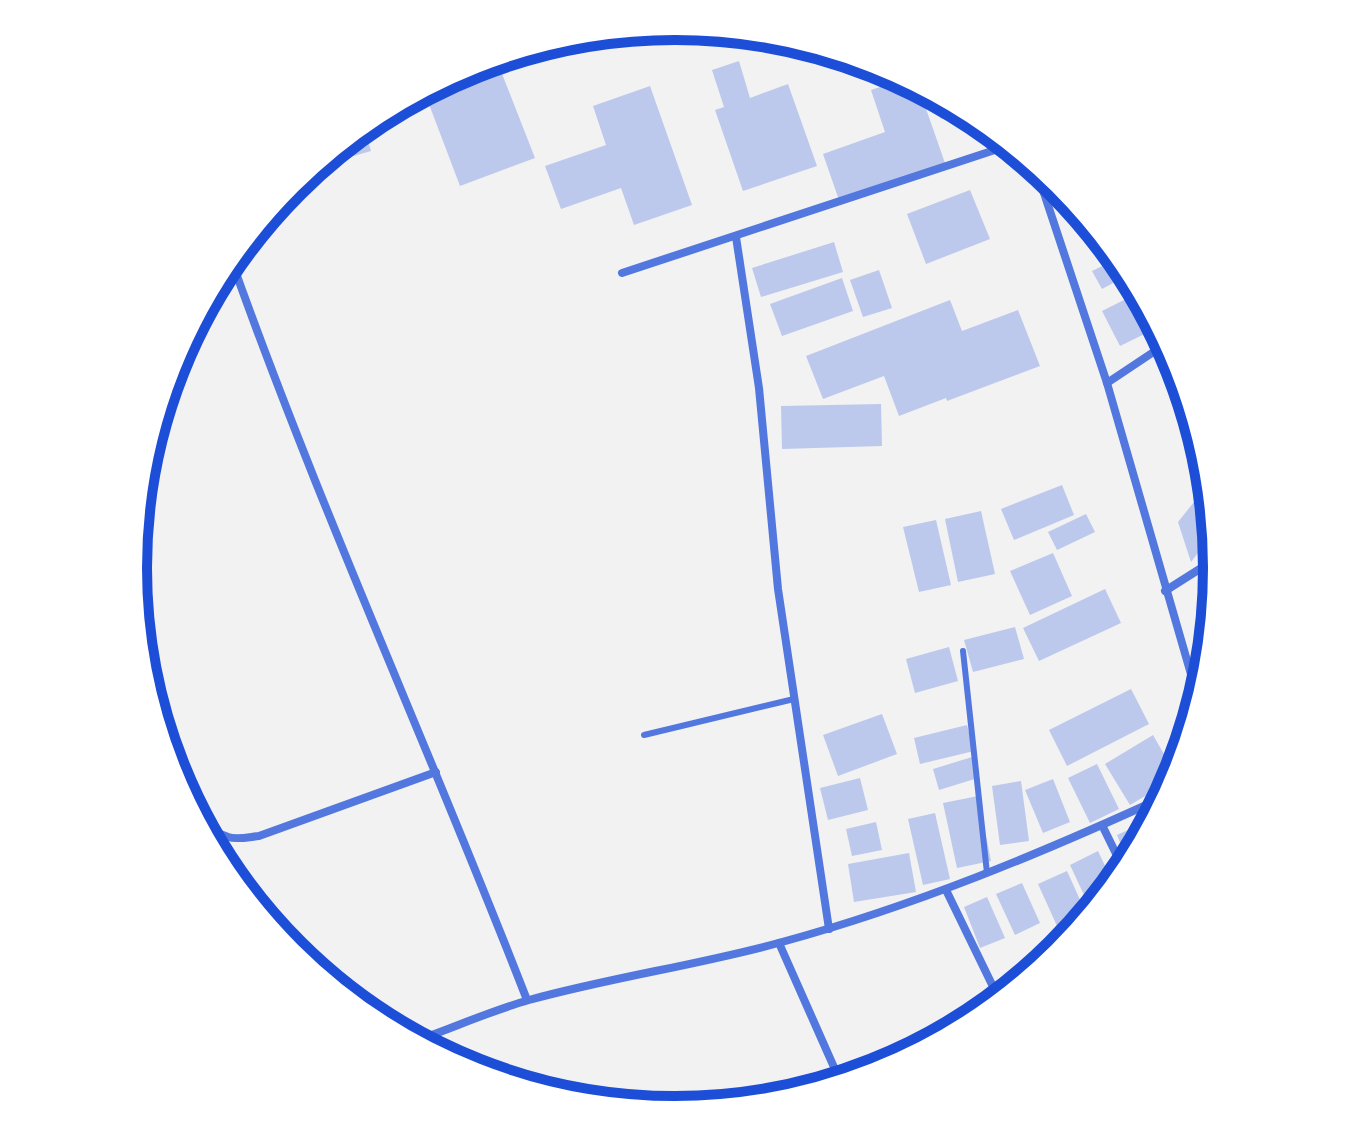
<svg xmlns="http://www.w3.org/2000/svg" width="1351" height="1137" viewBox="0 0 1351 1137" font-family="Commissioner,sans-serif">
	<style>
		.building { fill: #bdc9ec }
		.lines { fill: none; stroke-linecap: round; stroke-linejoin: round }
		.service { stroke: #5277de; stroke-width: 6 }
		.minor { stroke: #5277de; stroke-width: 8 }
		.rim { fill: none; stroke: #1d4ed8; stroke-width: 10 }
	</style>
	<rect width="100%" height="100%" fill="#f2f2f2"/>
	<!-- building -->
	<g class="building">
		<polygon points="497,61 535,158 460,186 424,91"/>
		<polygon points="739,61 750,98 788,84 817,166 743,191 715,110 724,107 712,70"/>
		<polygon points="905,79 918,86 945,163 839,200 823,154 885,132 871,90"/>
		<polygon points="650,86 692,205 634,225 621,188 561,209 545,166 606,145 593,106"/>
		<polygon points="929,92 962,110 941,119"/>
		<polygon points="364,126 371,151 312,168"/>
		<polygon points="970,190 990,239 926,264 907,214"/>
		<polygon points="834,242 843,272 761,297 752,268"/>
		<polygon points="1119,258 1130,274 1102,289 1092,271"/>
		<polygon points="879,270 892,308 863,317 850,280"/>
		<polygon points="842,278 853,311 782,336 770,304"/>
		<polygon points="1140,292 1159,327 1120,346 1102,311"/>
		<polygon points="950,300 962,331 1018,310 1040,366 947,401 946,398 899,416 884,376 823,399 806,356"/>
		<polygon points="881,404 882,446 782,449 781,406"/>
		<polygon points="1210,482 1214,532 1191,562 1178,522"/>
		<polygon points="1062,485 1074,515 1014,540 1001,509"/>
		<polygon points="981,511 995,574 958,582 945,519"/>
		<polygon points="1086,514 1095,532 1057,550 1048,532"/>
		<polygon points="936,520 951,585 919,592 903,527"/>
		<polygon points="1053,553 1072,596 1030,615 1010,571"/>
		<polygon points="1105,589 1121,623 1039,661 1023,628"/>
		<polygon points="1015,627 1024,659 973,672 964,640"/>
		<polygon points="949,647 958,681 915,693 906,659"/>
		<polygon points="1131,689 1149,724 1067,766 1049,730"/>
		<polygon points="882,714 897,754 838,776 823,735"/>
		<polygon points="967,725 974,751 920,764 914,738"/>
		<polygon points="1153,735 1177,777 1130,805 1105,764"/>
		<polygon points="972,757 978,778 939,790 933,769"/>
		<polygon points="1097,764 1119,809 1090,823 1068,778"/>
		<polygon points="860,778 868,810 828,820 820,788"/>
		<polygon points="1053,779 1070,822 1043,833 1025,790"/>
		<polygon points="1021,781 1029,841 1000,845 992,786"/>
		<polygon points="978,796 991,861 957,868 943,803"/>
		<polygon points="935,813 950,879 923,885 908,819"/>
		<polygon points="876,822 882,850 852,856 846,829"/>
		<polygon points="1139,825 1144,837 1129,865 1117,835"/>
		<polygon points="1098,851 1114,885 1092,912 1070,865"/>
		<polygon points="909,853 916,892 854,902 848,864"/>
		<polygon points="1067,871 1086,913 1057,926 1038,884"/>
		<polygon points="1022,883 1040,923 1015,935 996,894"/>
		<polygon points="987,897 1005,938 980,948 964,907"/>
	</g>
	<g class="lines">
		<!-- service -->
		<g class="service">
			<polyline points="963,651 987,873"/>
			<polyline points="644,735 794,699"/>
		</g>
		<!-- minor -->
		<g class="minor">
			<polyline points="1035,166 1107,383 1199,702"/>
			<polyline points="736,237 759,388 778,589 829,929"/>
			<path d="M231,259C320,510 431,752 527,1000"/>
			<polyline points="622,273 1010,145"/>
			<polyline points="1107,383 1167,343"/>
			<polyline points="1165,591 1217,558"/>
			<path d="M169,759C183,785 196,829 228,837C237,840 249,837 259,836L436,772"/>
			<polyline points="1102,825 1125,872"/>
			<polyline points="946,890 1000,1001"/>
			<polyline points="779,943 841,1083"/>
			<path d="M415,1041C453,1028 490,1011 529,1000C612,977 699,965 782,942C914,906 1042,853 1166,796"/>
		</g>
	</g>
	<!-- crop -->
	<path d="M0 0H1351V1137H0ZM147 568a528 528 0 1 1 1056 0a528 528 0 1 1-1056 0Z" fill="#fff" fill-rule="evenodd"/>
	<path class="rim" d="M147 568a528 528 0 1 1 1056 0a528 528 0 1 1-1056 0Z"/>
</svg>
